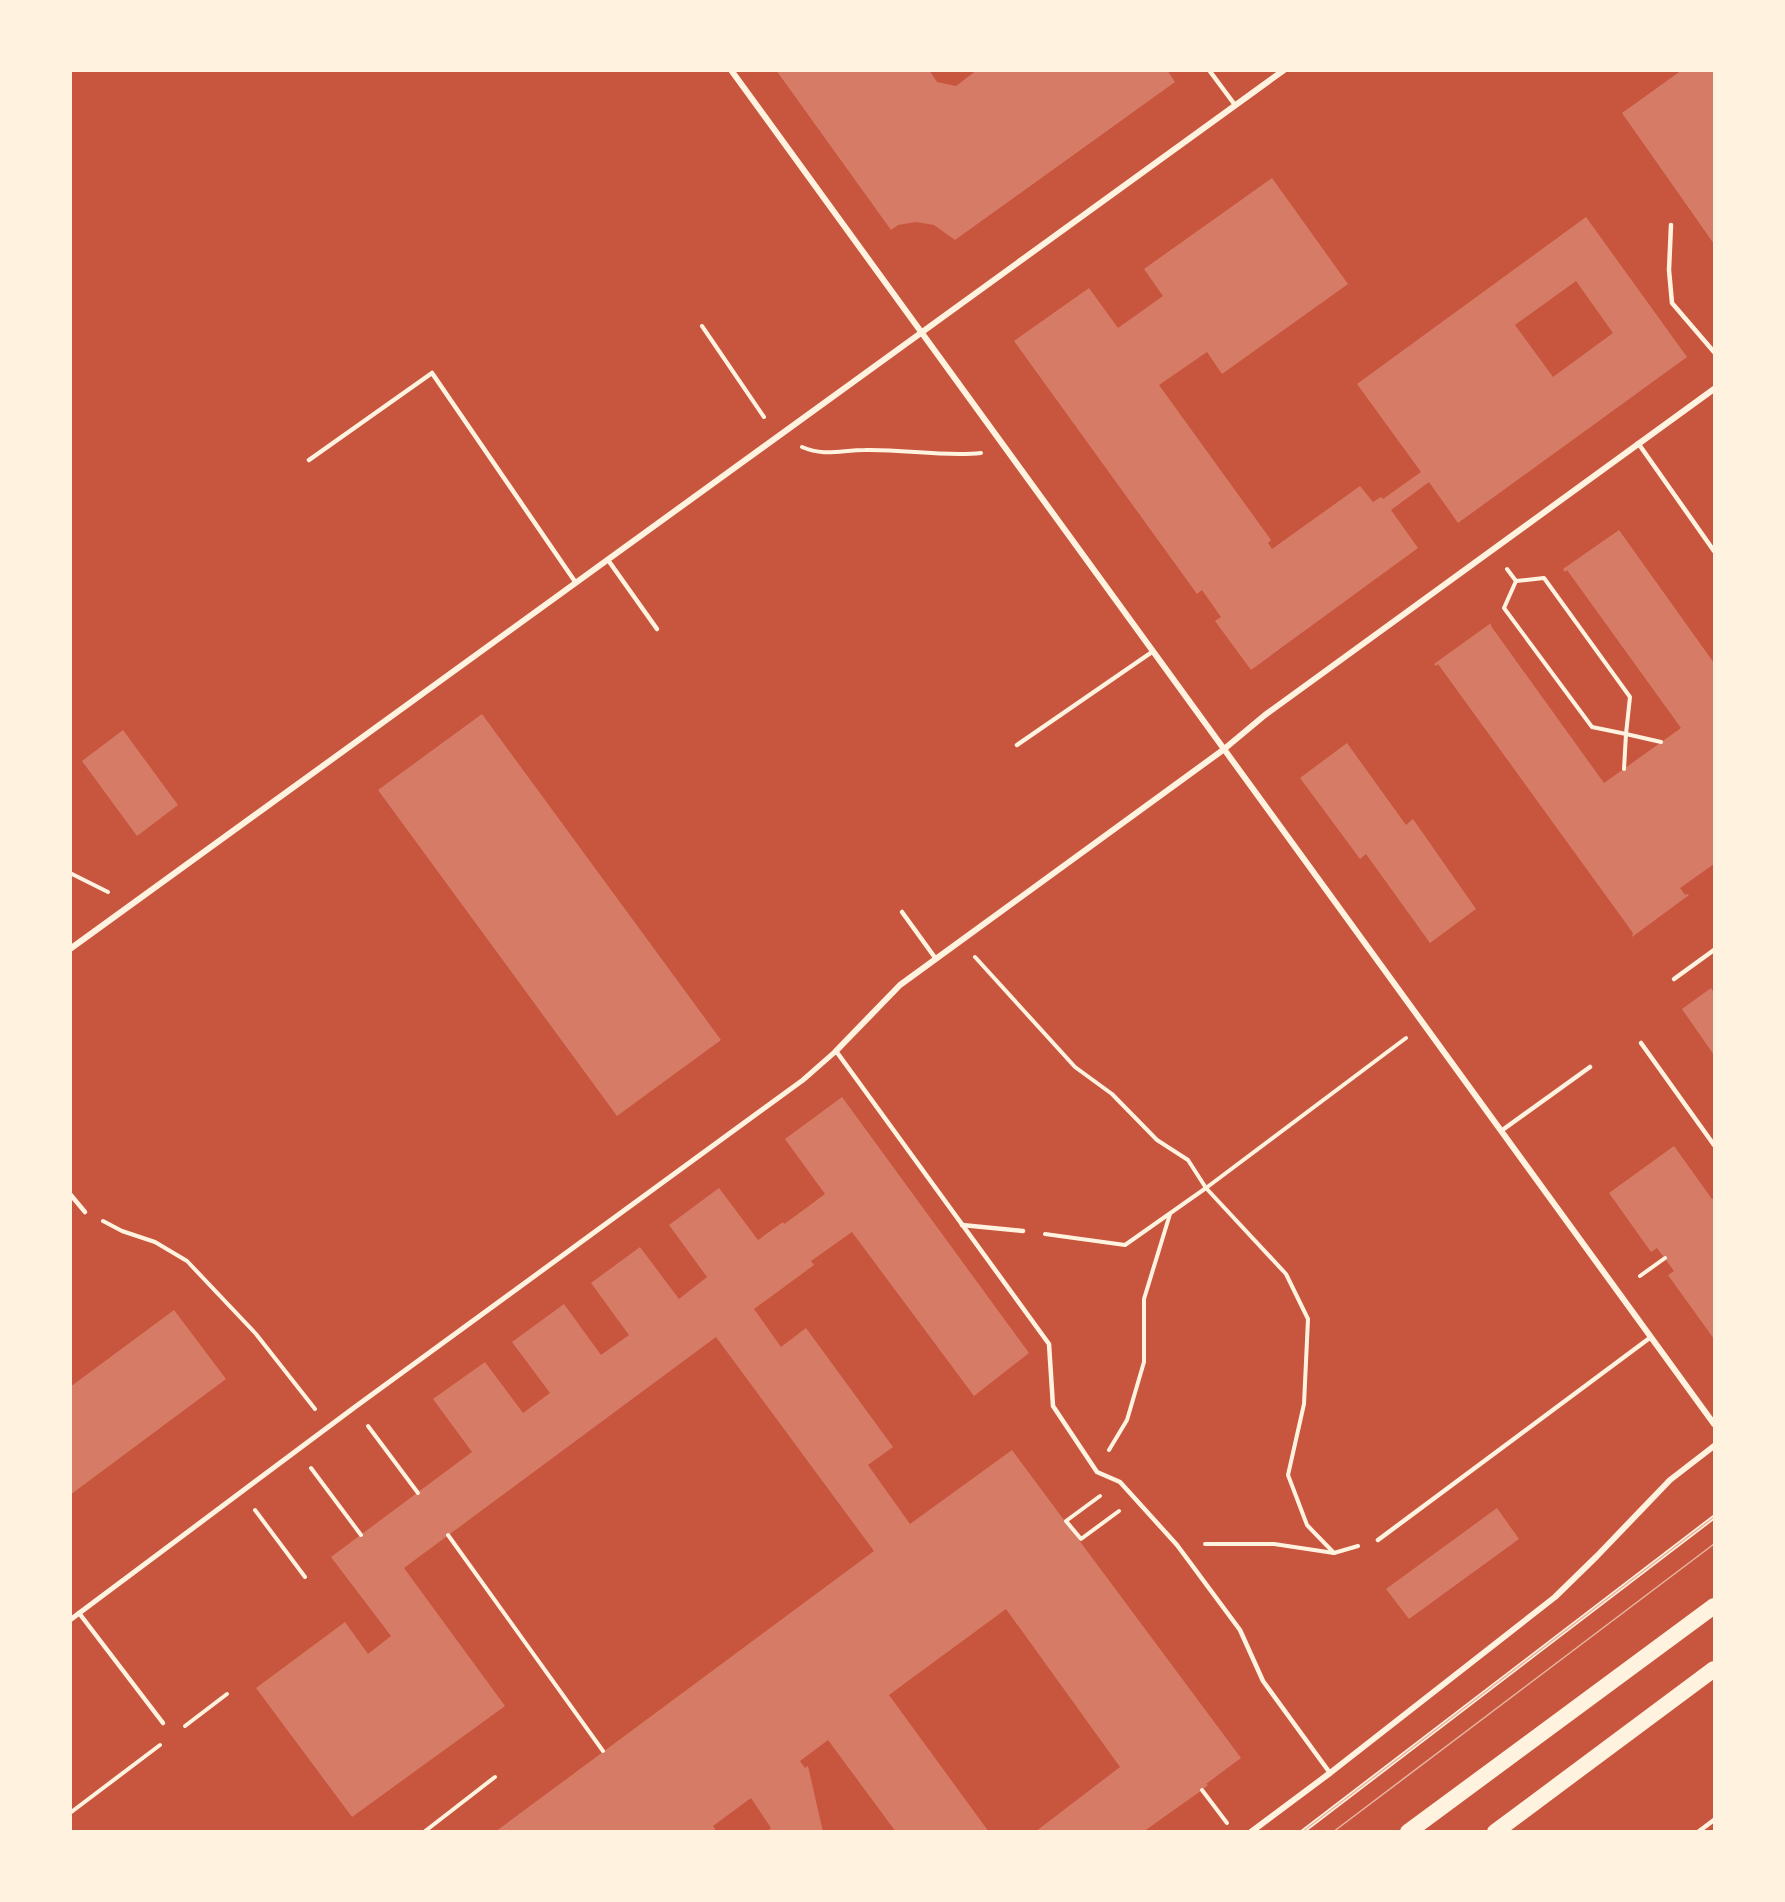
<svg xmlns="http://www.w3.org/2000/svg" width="1785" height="1902" viewBox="0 0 1785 1902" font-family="'PT Sans Narrow',sans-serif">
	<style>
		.building { fill: #d67c66; fill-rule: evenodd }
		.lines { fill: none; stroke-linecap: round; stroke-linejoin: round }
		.path { stroke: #fff3e0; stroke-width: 4 }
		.service { stroke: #fff3e0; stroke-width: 4.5 }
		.pedestrian { stroke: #fff3e0; stroke-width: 5 }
		.minor { stroke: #fff3e0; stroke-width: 6 }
		.trunk { stroke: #fff3e0; stroke-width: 16 }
		.tram { stroke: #e9b49f; stroke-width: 1.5 }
	</style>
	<rect width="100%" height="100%" fill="#c8553d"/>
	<!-- building -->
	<g class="building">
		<polygon points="776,70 929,70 937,82 956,86 977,70 1167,70 1175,82 955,240 934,225 916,222 898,225 891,230"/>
		<polygon points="1682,70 1714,70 1714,244 1622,113"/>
		<path d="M1272,178L1348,284L1222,374L1207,352L1159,385L1271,540L1268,543L1272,549L1360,486L1373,502L1381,497L1383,499L1421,472L1357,384L1586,217L1687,357L1458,523L1429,482L1391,510L1418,548L1251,670L1215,621L1221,617L1202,590L1197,594L1014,341L1089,288L1118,328L1163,296L1144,269ZM1576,281L1613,333L1553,377L1515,325Z"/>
		<polygon points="1619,530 1714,663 1714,864 1680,888 1685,895 1687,894 1689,895 1632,937 1633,933 1438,664 1436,666 1434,664 1491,623 1491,626 1604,783 1681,728 1567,570 1565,572 1563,569"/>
		<polygon points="482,714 721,1040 617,1116 378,790"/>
		<polygon points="123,730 178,805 137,836 82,761"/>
		<polygon points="1347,743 1406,825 1413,819 1476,909 1430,943 1366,854 1360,859 1300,778"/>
		<polygon points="1711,988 1714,993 1714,1055 1682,1009"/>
		<polygon points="842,1097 1029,1353 974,1396 852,1232 811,1261 814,1265 754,1309 781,1347 806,1328 893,1447 868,1465 910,1524 1012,1450 1241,1758 1206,1784 1208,1785 1202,1790 1143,1832 1035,1832 1120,1767 1006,1609 889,1695 989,1832 896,1832 828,1740 800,1761 805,1768 808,1766 823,1832 766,1832 771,1828 751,1798 713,1826 717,1832 495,1832 874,1551 716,1337 404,1568 505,1706 352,1817 256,1688 345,1622 368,1654 391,1636 331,1557 472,1452 433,1399 485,1362 523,1413 550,1393 512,1342 564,1304 601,1355 629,1335 591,1283 640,1247 679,1299 707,1277 669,1225 719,1188 758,1240 783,1222 784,1224 798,1214 825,1194 785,1139"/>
		<polygon points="1674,1146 1712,1199 1714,1198 1714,1339 1668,1275 1674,1271 1657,1248 1651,1252 1609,1193"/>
		<polygon points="174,1310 226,1379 70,1495 70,1387"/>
		<polygon points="1497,1508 1519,1539 1409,1619 1386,1589"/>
	</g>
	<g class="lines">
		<!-- path -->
		<g class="path">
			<polyline points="702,326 764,417"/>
			<path d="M802,447C825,457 841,450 865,450C904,449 943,457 981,453"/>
			<polyline points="1507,569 1516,581 1544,578 1630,697 1626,734 1661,742"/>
			<polyline points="1516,581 1504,608 1592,727 1626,734 1624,769"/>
			<polyline points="70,873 108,892"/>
			<polyline points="975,957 1075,1067 1112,1094 1157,1140 1188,1160 1206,1188 1286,1274 1308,1319 1304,1404 1288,1475 1307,1525 1334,1553"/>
			<polyline points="103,1221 122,1231 155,1242 187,1261 256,1334 315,1409"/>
			<polyline points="1045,1234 1125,1245 1206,1188 1406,1038"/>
			<polyline points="1640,1276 1665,1258"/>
			<polyline points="368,1426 418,1493"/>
			<polyline points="1109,1450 1127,1420 1144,1362 1144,1299 1170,1214"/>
			<polyline points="311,1468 361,1535"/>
			<polyline points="1100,1496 1066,1521 1081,1539 1119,1511"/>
			<polyline points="255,1510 305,1577"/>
			<polyline points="448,1535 603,1751"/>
			<polyline points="1205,1544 1274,1544 1334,1553 1358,1546"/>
			<polyline points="185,1726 227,1694"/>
			<polyline points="1202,1790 1227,1823"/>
			<polyline points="70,1813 160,1745"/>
			<polyline points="424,1832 495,1777"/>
		</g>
		<!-- service -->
		<g class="service">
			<polyline points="1209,70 1235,105"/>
			<polyline points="1671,225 1669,270 1672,303 1714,352"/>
			<polyline points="1638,443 1714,551"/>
			<polyline points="309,460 432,373 576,583"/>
			<polyline points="608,560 657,629"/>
			<polyline points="1017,745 1152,652"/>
			<polyline points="902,912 936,959"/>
			<polyline points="1674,979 1714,950"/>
			<polyline points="1641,1043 1714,1145"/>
			<polyline points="836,1051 1049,1344 1053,1406 1097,1472 1120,1482 1177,1545 1240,1630 1263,1681 1330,1773"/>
			<polyline points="1501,1131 1590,1067"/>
			<polyline points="70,1194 85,1212"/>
			<polyline points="962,1225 1023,1231"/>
			<polyline points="1378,1540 1651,1337"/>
			<polyline points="79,1613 163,1723"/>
			<polyline points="1302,1832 1714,1517"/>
			<polyline points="1698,1832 1714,1820"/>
		</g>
		<!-- pedestrian -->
		<polyline class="pedestrian" points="70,1620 355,1407 803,1080 836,1051"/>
		<!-- minor -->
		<g class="minor">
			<polyline points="731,70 1714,1424"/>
			<polyline points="70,949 1284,70"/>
			<polyline points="836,1051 900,985 1223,750 1265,715 1714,389"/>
			<polyline points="1251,1832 1330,1773 1555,1597 1597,1556 1670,1480 1714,1446"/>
		</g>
		<!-- trunk -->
		<g class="trunk">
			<polyline points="1408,1832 1714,1606"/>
			<polyline points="1495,1832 1714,1669"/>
		</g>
		<!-- tram -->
		<g class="tram">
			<polyline points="1302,1832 1714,1517"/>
			<polyline points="1333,1832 1714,1544"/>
		</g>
	</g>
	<!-- border -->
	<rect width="1785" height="1902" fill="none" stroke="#fff3e0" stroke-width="144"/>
</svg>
